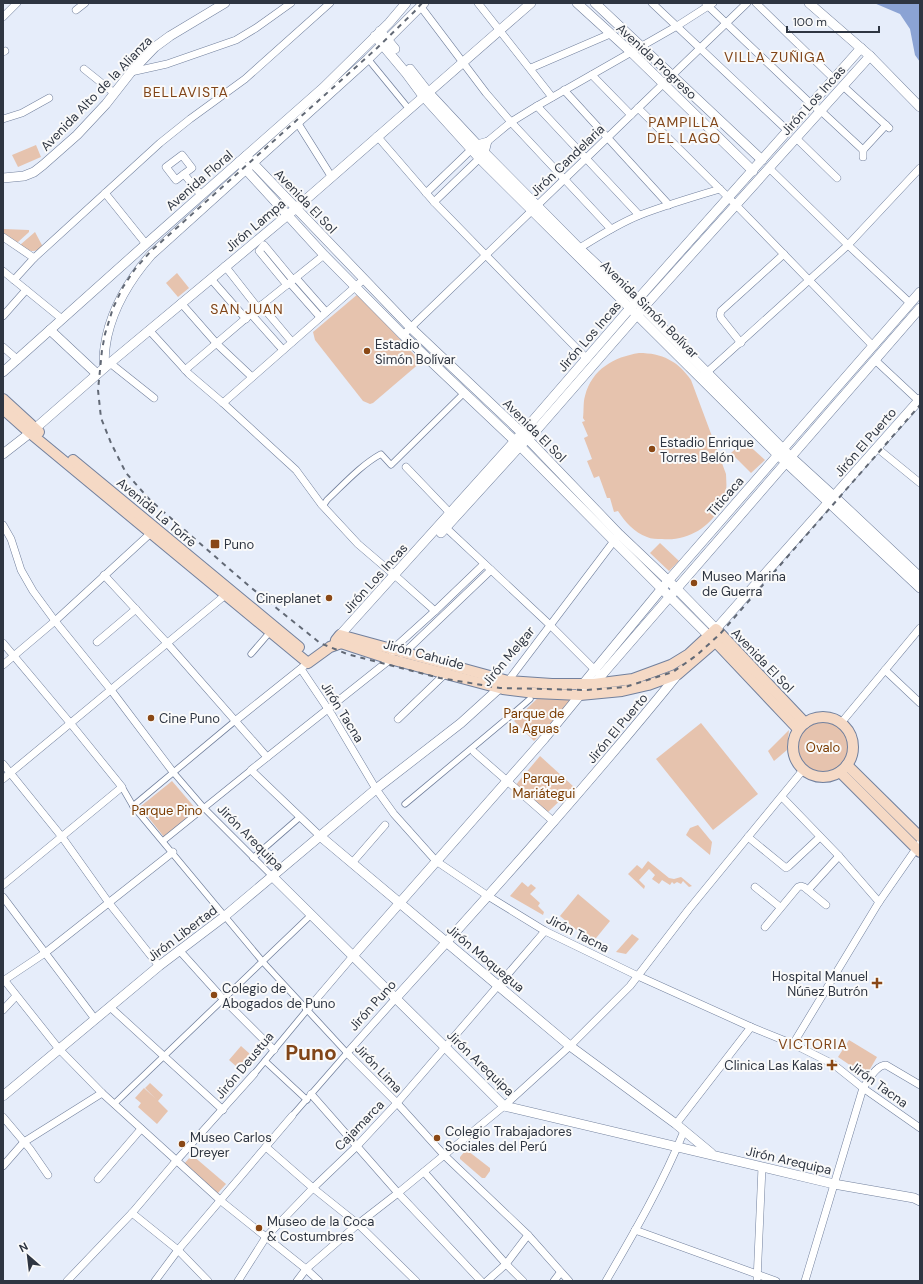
<svg xmlns="http://www.w3.org/2000/svg" width="923" height="1284" viewBox="0 0 923 1284" font-family="'DM Sans',sans-serif">
	<style>
		.green { fill: #e6c3ae }
		.water { fill: #8ba3d4 }
		.lines { fill: none; stroke-linecap: round; stroke-linejoin: round }
		.pedestrian-casing { stroke: #72809d; stroke-width: 7 }
		.minor-casing { stroke: #72809d; stroke-width: 8 }
		.tertiary-casing { stroke: #72809d; stroke-width: 10 }
		.secondary-casing { stroke: #72809d; stroke-width: 12 }
		.pedestrian { stroke: #fff; stroke-width: 5.5 }
		.minor { stroke: #fff; stroke-width: 7 }
		.tertiary { stroke: #fff; stroke-width: 9 }
		.secondary { stroke: #f5d9c5; stroke-width: 10 }
		.rail { stroke: #626975; stroke-width: 2; stroke-dasharray: 5 5; stroke-linecap: butt }
		.poi-dot { fill: #8a4815; stroke: #fafafa; stroke-width: 1.5 }
		.labels { text-anchor: middle; stroke-width: 4; stroke-linejoin: round; paint-order: stroke }
		.street-label { font-size: 13px; fill: #2e3541; stroke: #fafafa }
		.poi-label { font-size: 13px; fill: #2e3541; stroke: #fafafa; text-anchor: start }
		.park-label { font-size: 13px; fill: #7b3c02; stroke: #fafafa }
		.neighbourhood-label { font-size: 14px; letter-spacing: 1px; fill: #814518; stroke: #fafafa }
		.town-label { font-size: 21px; font-weight: bold; fill: #814518; stroke: #fafafa }
	</style>
	<rect width="100%" height="100%" fill="#e6edfa"/>
	<!-- green -->
	<g class="green">
		<polygon points="36,145 41,157 18,167 12,155"/>
		<polygon points="3,229 29,230 29,232 17,243 3,234"/>
		<path d="M35,232L43,247C33,254 29,251 20,245Z"/>
		<polygon points="177,273 189,288 178,297 166,283"/>
		<polygon points="358,294 421,362 373,403 370,404 363,401 315,340 313,332"/>
		<path d="M639,353C662,353 678,361 691,380L726,474C726,479 727,485 726,490C721,520 693,542 662,539C657,539 651,539 647,537C634,532 625,522 618,511L614,512L610,498H607L599,476L594,478L587,461L592,459L584,438L588,436L582,422L585,421L583,418C584,411 583,402 585,396C592,369 614,357 639,353Z"/>
		<polygon points="744,441 765,460 751,473 731,453"/>
		<polygon points="660,543 679,561 669,571 650,553"/>
		<polygon points="578,695 534,741 514,721 540,696"/>
		<circle cx="823" cy="747" r="27"/>
		<polygon points="701,723 758,794 713,830 656,759"/>
		<polygon points="789,730 787,750 774,761 768,751"/>
		<polygon points="540,756 574,787 546,814 514,787"/>
		<polygon points="172,781 196,809 196,812 164,837 141,808 141,806"/>
		<polygon points="698,825 712,842 710,855 686,835 690,828"/>
		<polygon points="648,861 669,878 674,879 681,877 692,886 689,887 683,881 681,884 677,882 674,884 672,882 670,885 662,880 659,884 652,879 655,875 649,869 639,880 645,886 644,889 628,874 637,865 642,869"/>
		<polygon points="522,882 528,887 531,884 536,888 530,894 540,903 538,906 544,912 543,915 510,896"/>
		<polygon points="578,894 610,921 592,943 560,916"/>
		<polygon points="632,934 639,939 626,954 616,952"/>
		<polygon points="849,1040 877,1057 866,1076 838,1057"/>
		<polygon points="241,1046 250,1054 238,1068 229,1060"/>
		<polygon points="150,1083 163,1095 158,1101 168,1111 157,1124 138,1107 141,1103 135,1098 144,1088 156,1099 145,1088"/>
		<polygon points="466,1150 468,1151 490,1168 490,1171 485,1178 482,1178 460,1159 460,1157"/>
		<polygon points="192,1155 226,1184 217,1194 183,1165"/>
	</g>
	<!-- water -->
	<polygon class="water" points="874,3 920,3 920,62 915,55 910,29 900,14"/>
	<g class="lines">
		<defs>
			<g id="pedestrian">
				<polyline points="368,59 409,109"/>
				<path d="M323,506L327,500C344,484 361,465 381,454L391,465L461,396"/>
				<polyline points="251,654 270,632"/>
				<polyline points="173,772 204,808 272,876"/>
				<polyline points="122,787 133,806 263,962 347,1053 292,1116"/>
				<polyline points="405,804 515,712 530,699"/>
				<polyline points="133,806 235,721"/>
				<polyline points="163,841 251,770"/>
				<polyline points="253,858 300,817"/>
				<polyline points="265,1061 307,1100"/>
				<polyline points="254,1074 307,1010"/>
				<polyline points="114,1104 311,915"/>
			</g>
			<g id="minor">
				<polyline points="478,3 552,97"/>
				<polyline points="652,3 788,131"/>
				<polyline points="756,3 834,79"/>
				<polyline points="706,4 812,105 821,111 863,150 863,157"/>
				<polyline points="421,7 486,93 511,122 611,229"/>
				<polyline points="76,10 85,3"/>
				<polyline points="3,17 17,3"/>
				<polyline points="3,52 5,51"/>
				<polyline points="531,68 610,34"/>
				<polyline points="84,69 114,93"/>
				<polyline points="131,72 167,64 236,40 256,28 291,3"/>
				<polyline points="592,75 631,115"/>
				<polyline points="843,86 889,128"/>
				<polyline points="564,90 669,205"/>
				<polyline points="537,106 639,215"/>
				<polyline points="638,108 736,205 873,346"/>
				<polyline points="3,119 22,113 49,98"/>
				<polyline points="297,122 331,176"/>
				<polyline points="377,136 434,202 587,359"/>
				<polyline points="796,138 837,178"/>
				<polyline points="863,150 886,125"/>
				<polygon points="182,155 192,168 176,180 166,167"/>
				<polyline points="769,168 848,245 910,303"/>
				<polyline points="184,174 201,195"/>
				<polyline points="105,193 146,244"/>
				<polyline points="426,193 477,144 488,141 511,122 537,106 677,26 713,3"/>
				<polyline points="434,202 485,153 488,141"/>
				<polyline points="3,237 34,258"/>
				<path d="M575,251C596,238 617,224 640,215C666,205 693,197 720,189"/>
				<polyline points="225,266 258,308 324,255"/>
				<polyline points="3,271 62,319"/>
				<polyline points="296,278 326,312"/>
				<polyline points="211,279 246,319"/>
				<polyline points="14,280 34,258 160,143 190,119 245,79 330,3"/>
				<polyline points="290,283 320,317"/>
				<polyline points="287,285 259,251 264,245 293,280"/>
				<polyline points="181,303 217,344 252,377"/>
				<polyline points="261,305 292,342"/>
				<polyline points="251,314 283,350"/>
				<polyline points="3,316 26,290"/>
				<polyline points="149,330 189,374 223,403 296,470 321,504 358,544 399,579 435,611"/>
				<polyline points="403,335 747,3"/>
				<polyline points="741,343 721,318 720,315 721,311 784,254"/>
				<polyline points="3,347 18,360"/>
				<polyline points="875,360 920,402"/>
				<polyline points="110,363 154,398"/>
				<polyline points="185,370 258,308"/>
				<polyline points="704,375 848,245 920,168"/>
				<polyline points="223,403 363,280"/>
				<polyline points="877,448 920,483"/>
				<polyline points="406,467 450,513"/>
				<polyline points="3,525 11,539 21,570 33,591 55,621 111,690 173,772"/>
				<polyline points="443,525 550,625 597,672"/>
				<polyline points="104,575 167,643 267,757"/>
				<polyline points="97,642 136,609"/>
				<polyline points="3,643 71,724 122,787 3,885"/>
				<polyline points="392,652 393,649 435,611 484,564"/>
				<polyline points="402,654 405,652 491,570"/>
				<polyline points="3,665 55,621 153,531"/>
				<polyline points="301,669 332,715 376,789 394,814 436,861 488,896 545,931 638,976 751,1027 793,1044 833,1064 863,1088 920,1128"/>
				<polyline points="885,670 920,703"/>
				<polyline points="508,681 617,537"/>
				<polyline points="398,719 447,672"/>
				<polyline points="235,721 304,666"/>
				<polyline points="841,723 920,628"/>
				<polyline points="474,752 554,822"/>
				<polyline points="3,764 62,837 109,903 159,966"/>
				<polyline points="3,779 229,592"/>
				<polyline points="782,797 839,856 879,902"/>
				<polyline points="320,836 251,770 392,658"/>
				<polyline points="748,837 786,868 789,866 820,837"/>
				<polyline points="352,863 385,825"/>
				<polyline points="755,887 780,907"/>
				<polyline points="808,890 839,856"/>
				<polyline points="3,897 95,1019"/>
				<polyline points="765,927 798,887 801,886 804,887 826,905"/>
				<polyline points="179,950 224,1000 274,1050"/>
				<polyline points="3,981 45,953 173,852"/>
				<polyline points="5,981 59,1049 102,1093 221,1201 306,1269 319,1281"/>
				<polyline points="396,998 347,1053 397,1103 444,1155 528,1235 569,1281"/>
				<polyline points="110,1007 223,1110"/>
				<polyline points="3,1010 16,996"/>
				<polyline points="307,1010 353,956"/>
				<polyline points="793,1044 879,902 920,843"/>
				<polyline points="311,1094 398,1193 481,1281"/>
				<polyline points="3,1117 30,1149 48,1175"/>
				<polyline points="676,1124 751,1027"/>
				<polyline points="266,1147 313,1188 358,1224 416,1281"/>
				<polyline points="3,1166 24,1142 102,1093"/>
				<polyline points="424,1172 506,1264 523,1281"/>
				<polyline points="98,1179 141,1129"/>
				<polyline points="132,1213 178,1250 208,1281"/>
				<polyline points="635,1230 776,1281"/>
				<polyline points="67,1281 132,1213 176,1161 254,1074"/>
				<polyline points="155,1281 178,1250 292,1116"/>
				<polyline points="238,1281 266,1237 313,1188 357,1146 397,1103 545,931"/>
				<polyline points="297,1281 306,1269 358,1224 398,1193 504,1106 570,1046 630,986 689,909 803,770"/>
				<polyline points="487,1281 506,1264 528,1235"/>
				<polyline points="554,1281 560,1273"/>
				<path d="M606,1281C634,1233 663,1183 684,1131"/>
				<polyline points="757,1281 762,1167"/>
				<path d="M805,1281L863,1088C869,1080 876,1065 886,1065L920,1085"/>
			</g>
			<g id="tertiary">
				<polyline points="577,3 632,53 753,171"/>
				<polyline points="595,3 762,160"/>
				<polyline points="809,3 870,56 920,107"/>
				<polyline points="380,31 395,49"/>
				<polyline points="375,36 406,73 423,96 479,158 778,455 920,588"/>
				<polyline points="410,69 428,92 485,153 579,248 643,308 791,457 837,499 920,577"/>
				<polyline points="246,156 411,328 522,433 619,534 677,589 716,629 920,399"/>
				<polyline points="239,162 324,255 403,335 515,441 614,541 709,636"/>
				<polyline points="3,178 24,176 34,172 43,165 77,135 106,104 131,72 155,47 170,36 225,3"/>
				<polyline points="50,330 97,374"/>
				<path d="M105,367C103,356 105,347 107,336C114,305 130,279 151,255L368,59L424,3"/>
				<polyline points="3,372 146,244 323,88 389,23 406,3"/>
				<polyline points="3,454 30,433 110,363 295,209 531,3"/>
				<polyline points="441,533 520,446 534,433 643,308 870,56"/>
				<polyline points="340,635 522,433 638,299 861,48"/>
				<polyline points="581,690 583,684 668,581 920,292"/>
				<polyline points="320,836 570,1046 676,1124 711,1153"/>
				<polyline points="272,876 445,1047 504,1106 834,1184 914,1198 920,1201"/>
				<polyline points="353,956 544,739 580,695 594,684 920,308"/>
				<path d="M396,998C492,892 588,785 678,674"/>
				<polyline points="3,1096 159,966 225,916 376,789 461,723 504,684"/>
			</g>
			<g id="secondary">
				<polyline points="3,399 39,432"/>
				<polyline points="3,409 30,433 308,663 330,647 341,643"/>
				<polyline points="73,460 299,647"/>
				<polyline points="711,637 798,729"/>
				<polyline points="337,640 341,643 390,659 503,689 535,693 580,695 622,691 648,685 678,674 722,636"/>
				<polyline points="335,645 336,640 340,635 508,681 552,684 594,684 633,679 671,665 689,654 716,629 805,723"/>
				<circle cx="823" cy="747" r="30"/>
				<polyline points="847,765 920,837"/>
				<polyline points="840,772 920,852"/>
			</g>
		</defs>
		<!-- pedestrian casing -->
		<use href="#pedestrian" class="pedestrian-casing"/>
		<!-- minor casing -->
		<use href="#minor" class="minor-casing"/>
		<!-- tertiary casing -->
		<use href="#tertiary" class="tertiary-casing"/>
		<!-- secondary casing -->
		<use href="#secondary" class="secondary-casing"/>
		<!-- pedestrian -->
		<use href="#pedestrian" class="pedestrian"/>
		<!-- minor -->
		<use href="#minor" class="minor"/>
		<!-- tertiary -->
		<use href="#tertiary" class="tertiary"/>
		<!-- secondary -->
		<use href="#secondary" class="secondary"/>
		<!-- rail -->
		<polyline class="rail" points="422,3 414,12 376,49 151,251 135,269 123,287 113,308 105,334 102,350 98,390 101,418 111,443 126,473 150,500 249,586 320,643 347,654 440,678 500,688 587,690 625,687 673,672 697,655 720,634 920,405"/>
	</g>
	<!-- markers -->
	<g class="poi-dot">
		<circle cx="367" cy="351" r="4"/>
		<circle cx="652" cy="449" r="4"/>
		<rect x="210" y="539" width="10" height="10" rx="2"/>
		<circle cx="694" cy="583" r="4"/>
		<circle cx="329" cy="598" r="4"/>
		<circle cx="151" cy="718" r="4"/>
		<path d="M875 977h4v4h4v4h-4v4h-4v-4h-4v-4h4z"/>
		<circle cx="214" cy="995" r="4"/>
		<path d="M830 1059h4v4h4v4h-4v4h-4v-4h-4v-4h4z"/>
		<circle cx="437" cy="1138" r="4"/>
		<circle cx="182" cy="1144" r="4"/>
		<circle cx="259" cy="1228" r="4"/>
	</g>
	<g class="labels">
		<!-- street labels -->
		<g class="street-label">
			<text transform="translate(657 61) rotate(43)" y="5">Avenida Progreso</text>
			<text transform="translate(96 93) rotate(-46)" y="5">Avenida Alto de la Alianza</text>
			<text transform="translate(813 100) rotate(-48)" y="5">Jirón Los Incas</text>
			<text transform="translate(567 160) rotate(-44)" y="5">Jirón Candelaria</text>
			<text transform="translate(199 180) rotate(-41)" y="5">Avenida Floral</text>
			<text transform="translate(306 201) rotate(46)" y="5">Avenida El Sol</text>
			<text transform="translate(255 225) rotate(-40)" y="5">Jirón Lampa</text>
			<text transform="translate(650 309) rotate(45)" y="5">Avenida Simón Bolívar</text>
			<text transform="translate(589 336) rotate(-49)" y="5">Jirón Los Incas</text>
			<text transform="translate(535 430) rotate(45)" y="5">Avenida El Sol</text>
			<text transform="translate(865 442) rotate(-49)" y="5">Jirón El Puerto</text>
			<text transform="translate(725 496) rotate(-49)" y="5">Titicaca</text>
			<text transform="translate(157 512) rotate(40)" y="5">Avenida La Torre</text>
			<text transform="translate(375 578) rotate(-48)" y="5">Jirón Los Incas</text>
			<text transform="translate(424 654) rotate(15)" y="5">Jirón Cahuide</text>
			<text transform="translate(508 656) rotate(-50)" y="5">Jirón Melgar</text>
			<text transform="translate(763 660) rotate(46)" y="5">Avenida El Sol</text>
			<text transform="translate(343 712) rotate(58)" y="5">Jirón Tacna</text>
			<text transform="translate(617 728) rotate(-50)" y="5">Jirón El Puerto</text>
			<text transform="translate(251 837) rotate(45)" y="5">Jirón Arequipa</text>
			<text transform="translate(182 933) rotate(-37)" y="5">Jirón Libertad</text>
			<text transform="translate(578 933) rotate(27)" y="5">Jirón Tacna</text>
			<text transform="translate(486 958) rotate(40)" y="5">Jirón Moquegua</text>
			<text transform="translate(372 1005) rotate(-48)" y="5">Jirón Puno</text>
			<text transform="translate(481 1063) rotate(44)" y="5">Jirón Arequipa</text>
			<text transform="translate(244 1065) rotate(-50)" y="5">Jirón Deustua</text>
			<text transform="translate(379 1068) rotate(46)" y="5">Jirón Lima</text>
			<text transform="translate(879 1084) rotate(36)" y="5">Jirón Tacna</text>
			<text transform="translate(359 1125) rotate(-46)" y="5">Cajamarca</text>
			<text transform="translate(789 1160) rotate(13)" y="5">Jirón Arequipa</text>
		</g>
		<!-- poi labels -->
		<g class="poi-label">
			<text x="375" y="349">Estadio<tspan x="375" dy="15">Simón Bolívar</tspan></text>
			<text x="660" y="447">Estadio Enrique<tspan x="660" dy="15">Torres Belón</tspan></text>
			<text x="224" y="549">Puno</text>
			<text x="702" y="581">Museo Marina<tspan x="702" dy="15">de Guerra</tspan></text>
			<text x="321" y="603" text-anchor="end">Cineplanet</text>
			<text x="159" y="723">Cine Puno</text>
			<text x="868" y="981" text-anchor="end">Hospital Manuel<tspan x="868" dy="15">Núñez Butrón</tspan></text>
			<text x="222" y="993">Colegio de<tspan x="222" dy="15">Abogados de Puno</tspan></text>
			<text x="823" y="1070" text-anchor="end">Clinica Las Kalas</text>
			<text x="445" y="1136">Colegio Trabajadores<tspan x="445" dy="15">Sociales del Perú</tspan></text>
			<text x="190" y="1142">Museo Carlos<tspan x="190" dy="15">Dreyer</tspan></text>
			<text x="267" y="1226">Museo de la Coca<tspan x="267" dy="15">&amp; Costumbres</tspan></text>
		</g>
		<!-- park labels -->
		<g class="park-label">
			<text x="534" y="718">Parque de<tspan x="534" dy="15">la Aguas</tspan></text>
			<text x="823" y="752">Ovalo</text>
			<text x="544" y="783">Parque<tspan x="544" dy="15">Mariátegui</tspan></text>
			<text x="167" y="815">Parque Pino</text>
		</g>
		<!-- neighbourhood labels -->
		<g class="neighbourhood-label">
			<text x="775" y="62">VILLA ZUÑIGA</text>
			<text x="186" y="97">BELLAVISTA</text>
			<text x="684" y="127">PAMPILLA<tspan x="684" dy="16">DEL LAGO</tspan></text>
			<text x="247" y="314">SAN JUAN</text>
			<text x="813" y="1049">VICTORIA</text>
		</g>
		<!-- town labels -->
		<g class="town-label">
			<text x="311" y="1060">Puno</text>
		</g>
	</g>
	<!-- border -->
	<rect width="923" height="1284" fill="none" stroke="#2e3541" stroke-width="8"/>
	<!-- north arrow -->
	<g transform="translate(28 1256) rotate(332)" stroke="#fafafa" stroke-width="3" paint-order="stroke">
	<path d="M0-3L7 15L0 10L-7 15Z" fill="#2e3541"/>
	<text y="-6" font-size="11" font-weight="bold" text-anchor="middle" fill="#2e3541">N</text>
	</g>
	<!-- scale -->
	<path d="M787 26v6h92v-6" fill="none" stroke="#2e3541" stroke-width="2"/>
	<text x="793" y="26" font-size="12" fill="#2e3541" stroke="#fafafa" stroke-width="3" paint-order="stroke">100 m</text>
</svg>
